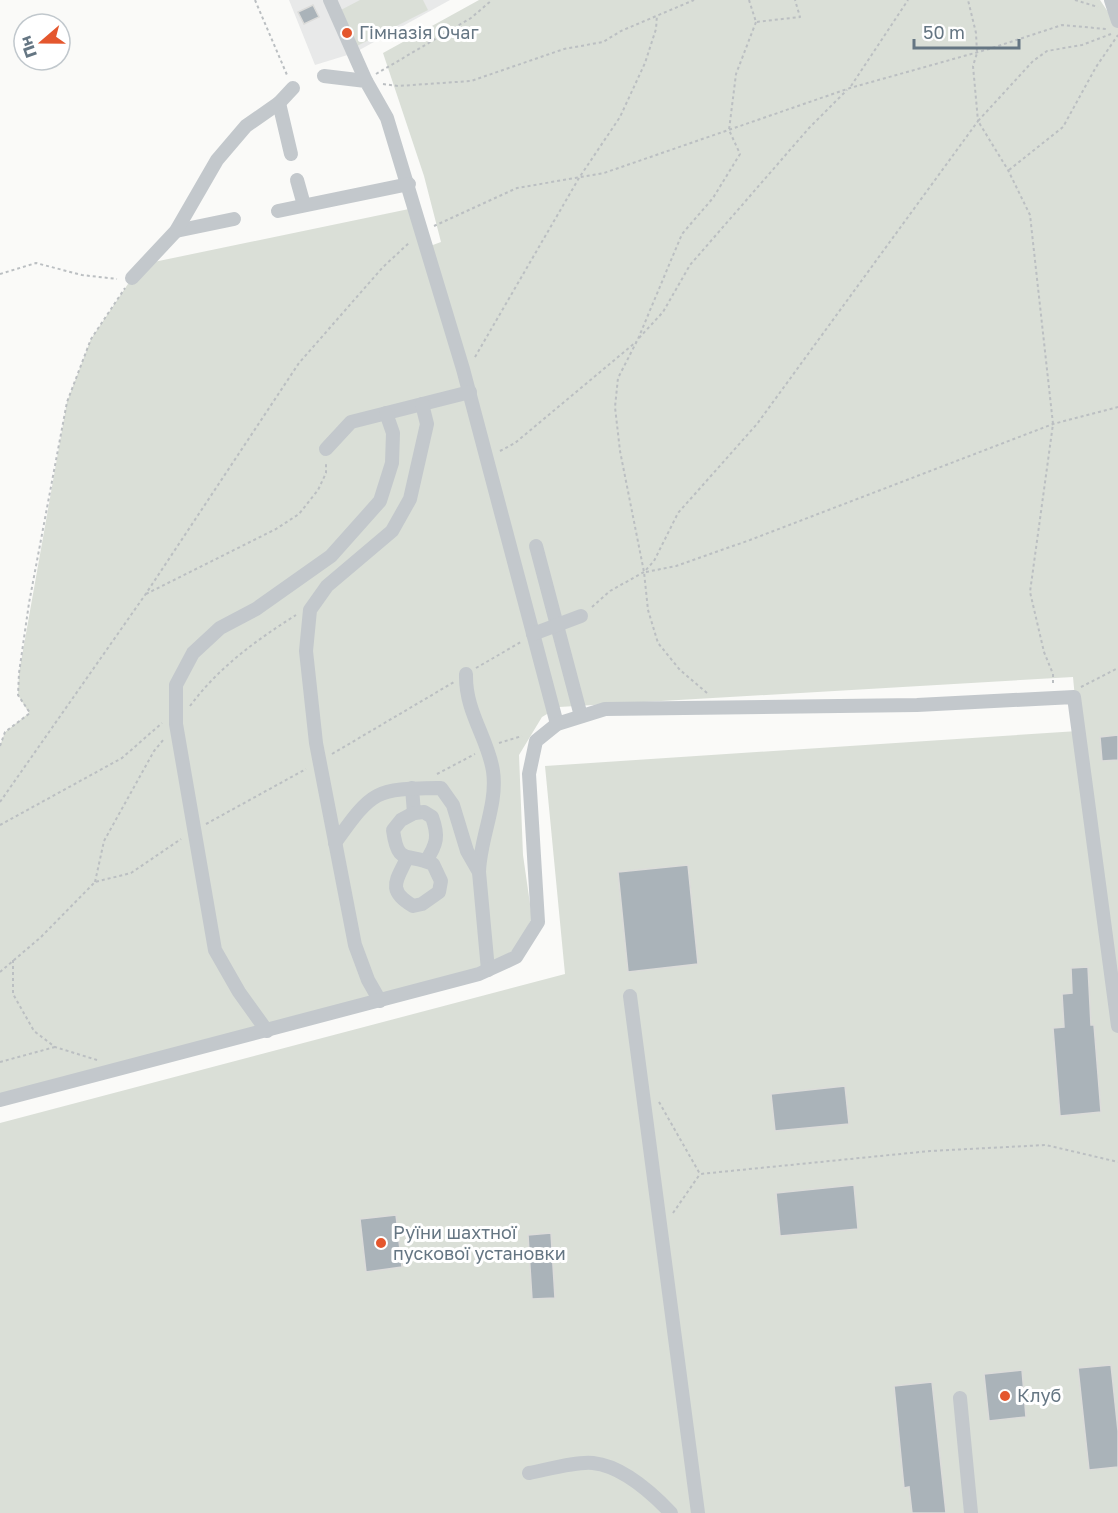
<svg xmlns="http://www.w3.org/2000/svg" width="1118" height="1513" viewBox="0 0 1118 1513" font-family="'Golos Text',sans-serif">
	<style>
		.built { fill: #e8e9e9 }
		.green { fill: #dadfd7 }
		.building { fill: #aab3b9; stroke: #dcdcda; stroke-width: 1.5 }
		.lines { fill: none; stroke-linecap: round; stroke-linejoin: round }
		.path { stroke: #bbbfc2; stroke-width: 2; stroke-dasharray: 3 3; stroke-linecap: butt }
		.minor { stroke: #c3c8cc; stroke-width: 14 }
		.poi-dot { fill: #e4572e; stroke: #fff; stroke-width: 2 }
		.labels { text-anchor: middle; stroke-width: 6; stroke-linejoin: round; paint-order: stroke }
		.poi-label { font-size: 18px; fill: #657683; stroke: #fff; text-anchor: start }
	</style>
	<rect width="100%" height="100%" fill="#fafaf8"/>
	<!-- built -->
	<polygon class="built" points="289,0 450,0 354,53 315,65"/>
	<!-- green -->
	<g class="green">
		<polygon points="360,0 423,0 428,10 355,47 337,12"/>
		<polygon points="479,0 1100,0 1118,27 1118,1513 0,1513 0,1123 565,974 545,766 1078,731 1073,677 559,707 542,717 519,755 523,855 532,918 517,947 502,959 470,973 0,1097 0,746 5,732 29,713 18,695 19,673 67,402 91,339 132,278 149,263 409,209 422,249 441,242 424,176 383,53"/>
	</g>
	<!-- building -->
	<g class="building">
		<polygon points="313,5 319,17 304,24 298,12"/>
		<polygon points="1118,735 1118,760 1102,761 1100,737"/>
		<polygon points="688,865 698,964 628,972 618,872"/>
		<polygon points="1088,967 1091,1025 1094,1025 1101,1112 1060,1116 1053,1028 1064,1027 1062,994 1072,993 1071,968"/>
		<polygon points="845,1086 849,1124 775,1131 771,1094"/>
		<polygon points="854,1185 858,1229 780,1236 776,1193"/>
		<polygon points="396,1215 402,1267 366,1272 360,1219"/>
		<polygon points="551,1233 555,1298 532,1299 528,1235"/>
		<polygon points="1111,1365 1118,1431 1118,1467 1089,1470 1078,1368"/>
		<polygon points="1022,1370 1026,1417 989,1421 984,1374"/>
		<polygon points="932,1382 946,1513 912,1513 909,1487 904,1488 894,1386"/>
	</g>
	<g class="lines">
		<!-- path -->
		<g class="path">
			<polyline points="255,0 287,75"/>
			<polyline points="749,0 756,22 800,17 795,0"/>
			<polyline points="1075,0 1098,7"/>
			<polyline points="376,74 471,18 492,0"/>
			<polyline points="383,84 398,86 471,81 564,49 603,42 621,31 694,0"/>
			<polyline points="851,86 908,0"/>
			<polyline points="1009,170 1063,127 1096,67 1118,35"/>
			<polyline points="434,226 517,188 604,173 850,88 989,49 1062,25 1106,29"/>
			<polyline points="0,274 36,263 82,275 117,279"/>
			<polyline points="639,338 663,312 690,265 809,128 847,90"/>
			<polyline points="475,357 579,178 620,117 645,63 656,29 657,15"/>
			<polyline points="500,451 515,443 636,342"/>
			<polyline points="646,572 676,566 750,540 1053,424 1118,407"/>
			<polyline points="146,594 276,529 299,514 318,490 326,473 326,464"/>
			<polyline points="592,607 610,591 644,572 654,561 678,513 757,424 978,121 973,66 977,53 976,33 968,0"/>
			<polyline points="476,668 521,642"/>
			<polyline points="1053,683 1053,674 1044,652 1030,592 1053,424 1030,215 1008,170 978,121 1033,61 1047,51 1082,45 1111,34"/>
			<polyline points="1081,687 1118,668"/>
			<polyline points="707,693 680,670 658,643 648,610 644,572 620,451 615,407 618,378 638,339 682,234 713,198 740,154 729,130 736,74 756,22"/>
			<path d="M190,706C219,667 255,641 296,615"/>
			<polyline points="499,743 522,736"/>
			<polyline points="0,746 5,732 30,713 18,695 19,673 29,603 67,402 91,339 125,288"/>
			<polyline points="332,754 454,682"/>
			<polyline points="437,774 475,754"/>
			<polyline points="0,802 145,595 299,363 383,267 410,242"/>
			<polyline points="206,824 306,769"/>
			<polyline points="0,825 122,758 162,723"/>
			<polyline points="95,882 104,841 154,751 164,739"/>
			<polyline points="13,960 13,994 34,1031 55,1047 97,1060"/>
			<polyline points="0,972 41,937 95,882 131,873 181,839"/>
			<polyline points="0,1062 55,1047"/>
			<polyline points="659,1102 700,1174 930,1151 1046,1145 1118,1162"/>
			<polyline points="673,1213 700,1174"/>
		</g>
		<!-- minor -->
		<g class="minor">
			<polyline points="330,0 366,81"/>
			<polyline points="1111,0 1118,21"/>
			<polyline points="324,76 366,81 387,118 463,369 557,724"/>
			<polyline points="279,103 291,154"/>
			<polyline points="297,180 304,205"/>
			<polyline points="278,211 409,184"/>
			<polyline points="176,231 234,219"/>
			<polyline points="132,278 176,231 217,160 246,126 279,103 293,88"/>
			<polyline points="326,449 351,422 470,392"/>
			<polyline points="536,546 581,716"/>
			<polyline points="533,634 581,616"/>
			<path d="M466,674C465,712 488,738 493,771C498,804 480,838 479,872"/>
			<path d="M412,788L414,813L424,812L432,817C439,836 437,844 426,861"/>
			<path d="M335,843C374,788 376,789 441,788L453,805L467,851L479,872L488,970"/>
			<path d="M406,860C397,880 386,890 413,906L422,904L439,892L441,881L433,864C407,852 398,867 393,830L401,820L414,813"/>
			<polyline points="630,996 698,1513"/>
			<polyline points="380,1001 368,980 355,945 316,743 306,651 310,610 327,586 392,531 410,499 427,424 422,404"/>
			<polyline points="267,1031 239,992 215,950 176,724 176,685 193,653 220,628 256,609 331,556 380,501 392,463 393,433 386,413"/>
			<polyline points="0,1100 479,974 516,957 538,922 529,774 536,741 557,724 605,709 917,705 1074,697 1118,1026"/>
			<polyline points="960,1398 971,1513"/>
			<path d="M529,1473C546,1470 577,1461 593,1463C622,1466 652,1493 671,1513"/>
		</g>
	</g>
	<!-- markers -->
	<g class="poi-dot">
		<circle cx="347" cy="33" r="6"/>
		<circle cx="381" cy="1243" r="6"/>
		<circle cx="1005" cy="1396" r="6"/>
	</g>
	<g class="labels">
		<!-- poi labels -->
		<g class="poi-label">
			<text x="359" y="39">Гімназія Очаг</text>
			<text x="393" y="1239">Руїни шахтної<tspan x="393" dy="21">пускової установки</tspan></text>
			<text x="1017" y="1402">Клуб</text>
		</g>
	</g>
	<!-- north arrow -->
	<g transform="translate(42 42) rotate(250)"><circle r="28" fill="#ffffff" stroke="#c1c8cd" stroke-width="1.5"/>
	<path d="M0-4.5L10 22L0 15L-10 22Z" fill="#e4572e"/>
	<text y="-9" font-size="16" font-weight="bold" text-anchor="middle" fill="#657683">Пн</text>
	</g>
	<!-- scale -->
	<path d="M914 39v9h105v-9" fill="none" stroke="#657683" stroke-width="3"/>
	<text x="923" y="39" font-size="18" fill="#657683" stroke="#ffffff" stroke-width="4.5" paint-order="stroke">50 m</text>
</svg>
